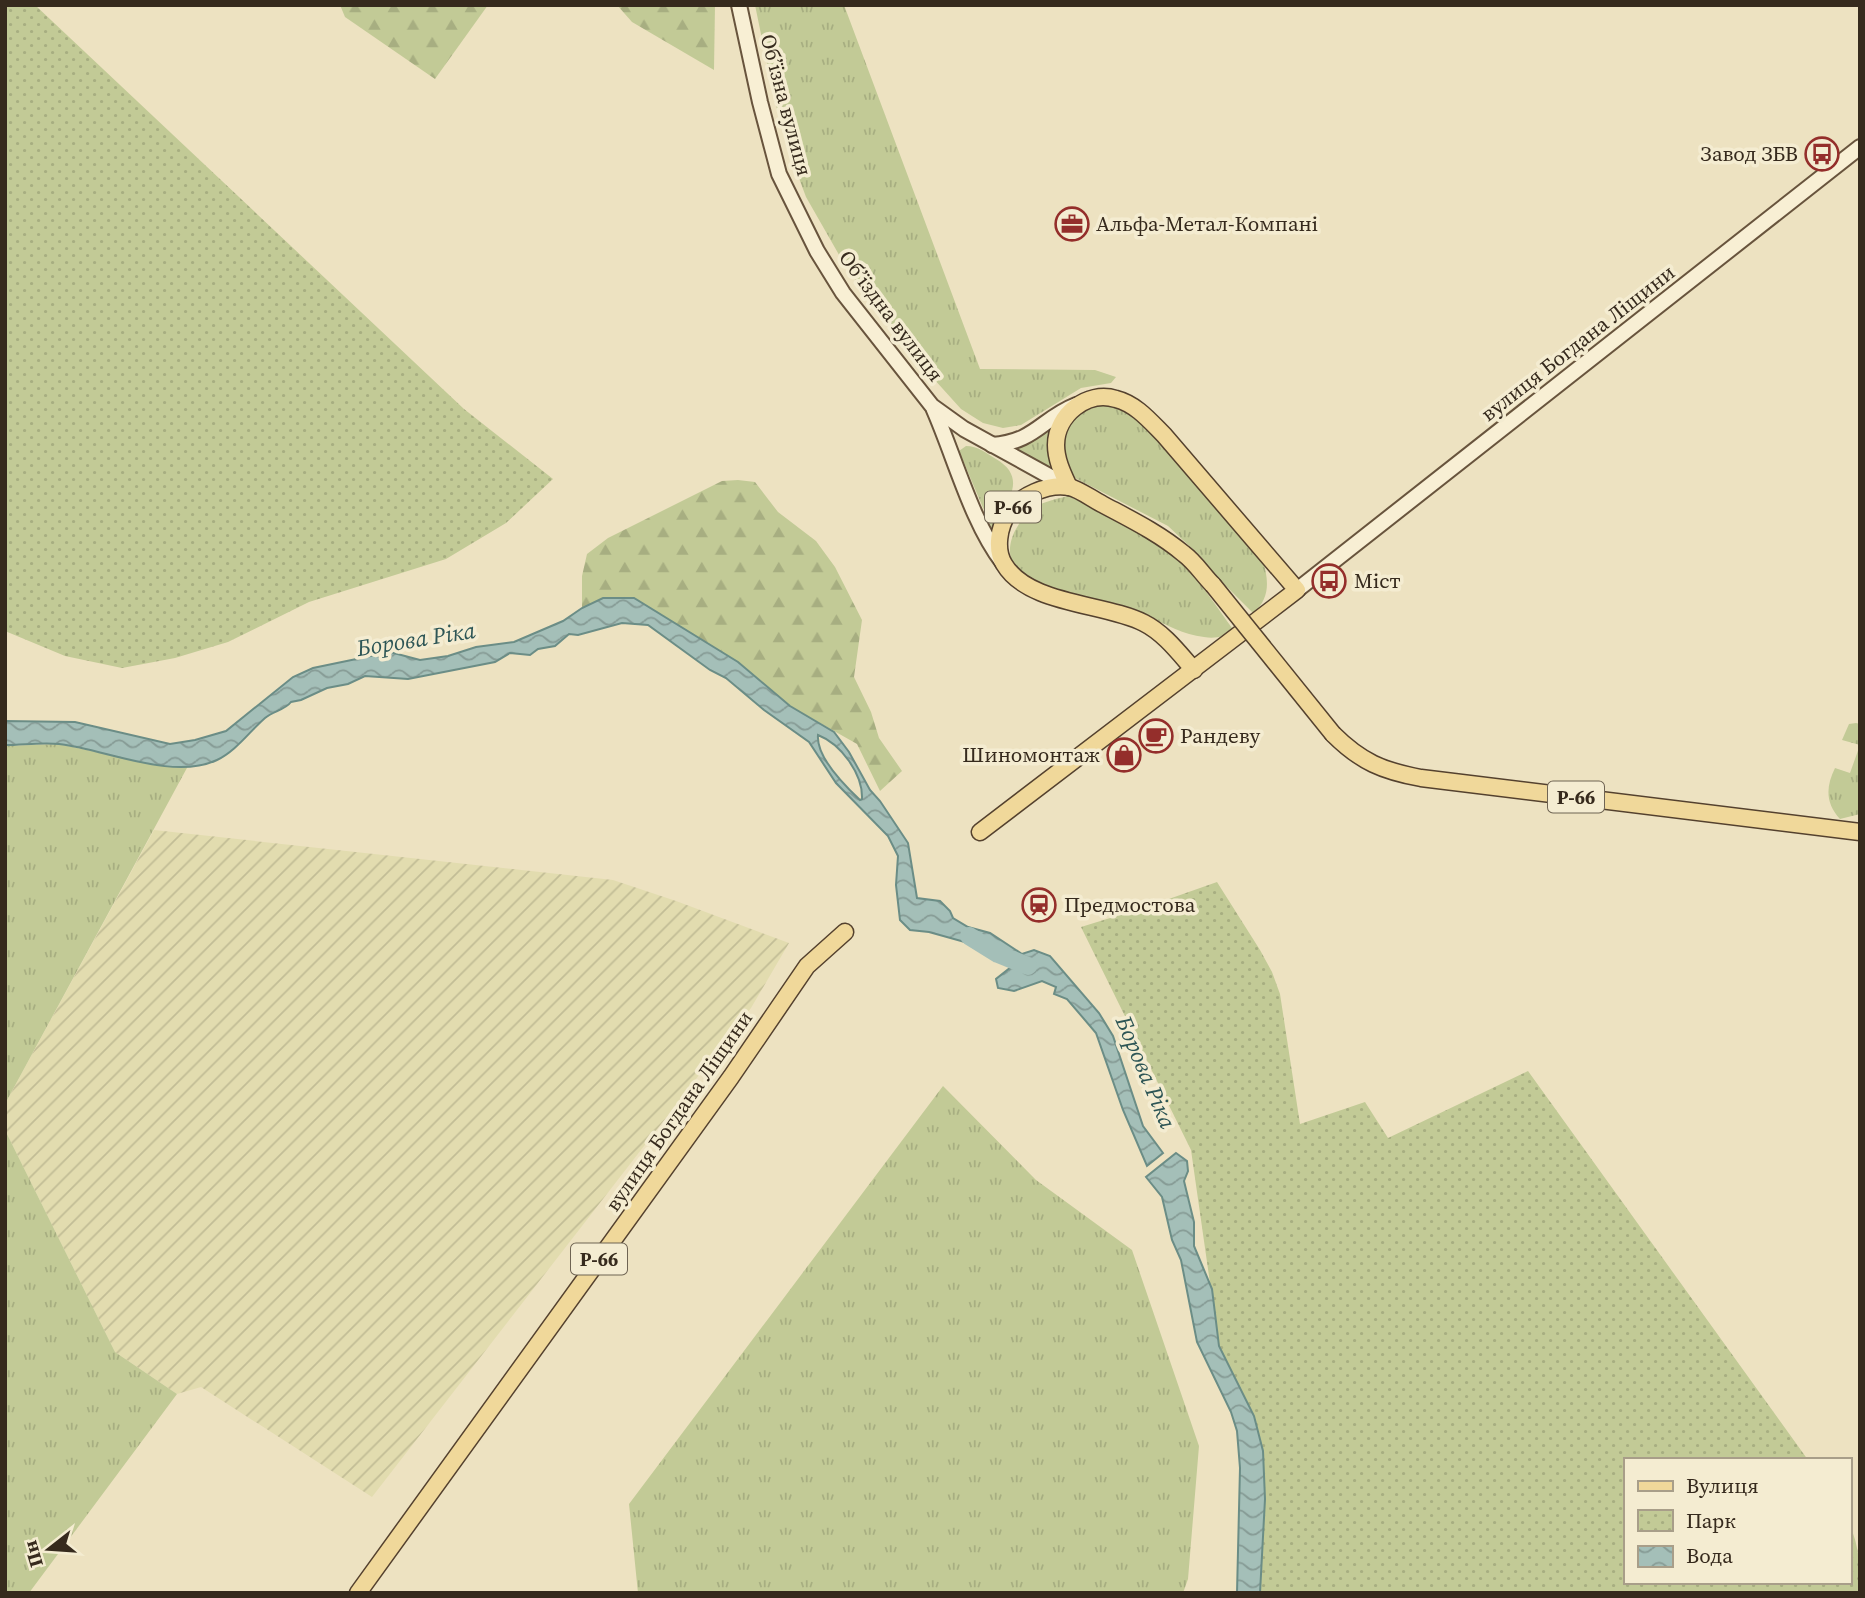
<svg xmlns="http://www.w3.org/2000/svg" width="1865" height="1598" viewBox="0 0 1865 1598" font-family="'Source Serif 4',serif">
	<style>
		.farmland { fill: url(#farmland-furrows) }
		.grass { fill: url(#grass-tufts) }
		.forest { fill: url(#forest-firs) }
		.park { fill: url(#park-dots) }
		.water { fill: url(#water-waves); stroke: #6b8d86; stroke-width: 2; fill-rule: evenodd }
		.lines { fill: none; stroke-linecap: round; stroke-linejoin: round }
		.river { stroke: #a4bfb8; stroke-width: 18 }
		.secondary-casing { stroke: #68543d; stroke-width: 18 }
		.primary-casing { stroke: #54412e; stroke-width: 19 }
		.secondary { stroke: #f8efd4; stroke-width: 14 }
		.primary { stroke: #f0d89a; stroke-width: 16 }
		.primary-bridge-casing { stroke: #54412e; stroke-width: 19; stroke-linecap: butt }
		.primary-bridge { stroke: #f0d89a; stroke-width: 16 }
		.labels { text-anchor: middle; stroke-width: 7; stroke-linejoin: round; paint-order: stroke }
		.shield { fill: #f4ecd1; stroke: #6f6453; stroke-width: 2 }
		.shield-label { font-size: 19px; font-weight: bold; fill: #362a1d }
		.street-label { font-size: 21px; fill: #362a1d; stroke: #f4ecd1 }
		.poi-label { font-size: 21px; fill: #362a1d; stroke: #f4ecd1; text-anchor: start }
		.water-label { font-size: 23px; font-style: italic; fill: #2d5555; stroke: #f4ecd1 }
	</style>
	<defs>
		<pattern id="farmland-furrows" width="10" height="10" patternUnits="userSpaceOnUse" patternTransform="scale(1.75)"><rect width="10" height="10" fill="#e2dcaf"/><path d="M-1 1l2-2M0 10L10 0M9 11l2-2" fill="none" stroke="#c2bd96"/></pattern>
		<pattern id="grass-tufts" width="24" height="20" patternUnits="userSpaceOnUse" patternTransform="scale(1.75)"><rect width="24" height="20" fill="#c2ca96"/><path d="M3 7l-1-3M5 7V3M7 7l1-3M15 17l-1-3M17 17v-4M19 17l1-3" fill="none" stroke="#a7ae81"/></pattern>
		<pattern id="forest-firs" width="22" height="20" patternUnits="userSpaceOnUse" patternTransform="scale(1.75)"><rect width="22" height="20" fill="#c2ca96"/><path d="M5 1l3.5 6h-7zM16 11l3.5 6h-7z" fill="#a7ae81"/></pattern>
		<pattern id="park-dots" width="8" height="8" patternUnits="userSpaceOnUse" patternTransform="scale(1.75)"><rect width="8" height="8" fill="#c2ca96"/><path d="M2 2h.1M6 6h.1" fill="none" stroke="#a7ae81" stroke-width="1.8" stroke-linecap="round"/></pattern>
		<pattern id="water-waves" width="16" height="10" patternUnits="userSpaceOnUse" patternTransform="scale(1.75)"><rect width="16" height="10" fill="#a4bfb8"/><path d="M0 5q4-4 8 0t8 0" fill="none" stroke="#869b95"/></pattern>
	</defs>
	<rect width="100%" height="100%" fill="#ede2c1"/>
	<!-- farmland -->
	<polygon class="farmland" points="154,830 613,880 676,901 789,943 751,1008 372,1497 201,1387 177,1394 115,1352 5,1130 5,1104"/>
	<!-- grass -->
	<g class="grass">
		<polygon points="755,5 844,5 980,369 1095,370 1116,377 1111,383 1081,388 1021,425 1003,428 983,423 961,409 896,337 846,267 806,197 790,154 775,102"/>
		<path d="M1096,401L1133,409L1263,561C1269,581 1270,599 1253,613L1214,574L1201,557L1168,526L1073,477C1060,460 1059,435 1073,419C1079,412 1089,407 1096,401Z"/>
		<polygon points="1058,419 1049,454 1054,473 1014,451 1028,444"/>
		<path d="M966,446C978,446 986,453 996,459C1030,479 1005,504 992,529L959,451Z"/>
		<path d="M1068,496C1105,512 1153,533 1181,562C1201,582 1218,609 1235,632C1224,636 1216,639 1204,637C1183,635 1167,624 1148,617C1118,606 1030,592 1014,565C1007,555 1010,539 1016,529C1029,506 1042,502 1068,496Z"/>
		<path d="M1856,723L1860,724V814L1840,819C1825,803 1826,786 1835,768L1850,773L1860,745L1842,740L1849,724Z"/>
		<polygon points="58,744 160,765 188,766 5,1104 5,746"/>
		<polygon points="943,1086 1036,1180 1132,1250 1199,1446 1188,1579 1183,1593 638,1593 629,1504"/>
		<polygon points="5,1130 115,1352 177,1394 29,1593 5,1593"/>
	</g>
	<!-- forest -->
	<g class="forest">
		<polygon points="340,5 488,5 435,79 345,17"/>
		<polygon points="617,5 715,5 714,70 632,22"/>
		<polygon points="738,480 755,482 778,512 816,541 835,567 862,620 854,677 871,712 879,738 902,771 880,791 857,744 790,706 738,662 634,598 582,608 582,576 587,554 608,538 722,481"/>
	</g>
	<!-- park -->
	<g class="park">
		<polygon points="5,5 35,5 464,409 553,479 506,523 446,559 309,602 228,642 175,658 122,668 65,656 5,631"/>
		<path d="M1217,882L1260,950L1272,972L1280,994L1300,1124L1365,1102L1388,1138L1528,1071L1808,1460H1625V1582H1849V1524C1860,1546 1860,1569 1860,1593H1260L1265,1499L1254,1416L1219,1346L1191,1150L1081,927L1149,906Z"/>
	</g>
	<!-- water -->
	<g class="water">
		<path d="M603,598H634L738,662L790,706L834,732L849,752L870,790L880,801L908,843L917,898L940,901L950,911L953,918L968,927L990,933L1022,954L1034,950L1050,956L1099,1013L1113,1036L1143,1126L1163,1153L1147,1166L1123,1110L1096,1033L1067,999L1054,994L1056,987L1042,981L1014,991L998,988L996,979L1011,967L1002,950L979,946L929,932L910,930L900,920L896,885L898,856L888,836L836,783L809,742L764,710L726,678L710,670L648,625L622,623L578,635L569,634L555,646L538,649L530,655L510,653L495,662L408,679L365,676L348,684L327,688L301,700L291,702C285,710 273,711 265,718C249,732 236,751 217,760C172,781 105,749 59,744C42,742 23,745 5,745V721L75,722L170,744L195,740L226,731L293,677L313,668L390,652L420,660L448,656L476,647L514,642L563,621L582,608ZM818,735C841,744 863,774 862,799L860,800C844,785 816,757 818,735Z"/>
		<polygon points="1176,1153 1187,1161 1188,1171 1184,1181 1194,1222 1194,1246 1212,1289 1219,1346 1254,1416 1263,1451 1265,1499 1260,1593 1237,1593 1240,1468 1237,1431 1231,1412 1197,1342 1181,1260 1172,1240 1162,1197 1146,1177"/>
	</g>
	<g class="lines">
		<!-- river -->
		<polyline class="river" points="969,936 998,954 1028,966"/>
		<defs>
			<g id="secondary">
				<polyline points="739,5 760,102 779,174 817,251 843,293 932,406 964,429 1069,487"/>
				<path d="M934,410C955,458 972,523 1003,563"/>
				<path d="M992,445C1035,442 1041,419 1076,405"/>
				<polyline points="1297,590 1860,147"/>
			</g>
			<g id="primary">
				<path d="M1194,670C1179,653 1164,633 1144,623C1105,603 1028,605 1004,564C995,549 999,527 1008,513C1019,496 1048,483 1069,487C1079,489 1092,499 1102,504C1130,519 1159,533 1184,554C1195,562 1203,575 1213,585"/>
				<path d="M1333,734C1361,762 1383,771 1421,778L1860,832"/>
				<path d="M980,832L1297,590L1164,435C1150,421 1136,404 1116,399C1087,390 1056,415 1056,445C1056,460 1063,474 1069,487"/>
				<polyline points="358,1593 731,1077 807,966 845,932"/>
			</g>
		</defs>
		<!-- secondary casing -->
		<use href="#secondary" class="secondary-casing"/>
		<!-- primary casing -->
		<use href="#primary" class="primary-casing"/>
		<!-- secondary -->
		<use href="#secondary" class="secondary"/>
		<!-- primary -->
		<use href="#primary" class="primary"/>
		<defs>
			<polyline id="primary-bridge" points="1213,585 1333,734"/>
		</defs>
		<!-- primary-bridge casing -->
		<use href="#primary-bridge" class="primary-bridge-casing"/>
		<!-- primary-bridge -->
		<use href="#primary-bridge" class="primary-bridge"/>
	</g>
	<!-- icons -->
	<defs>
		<symbol id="bus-ring" viewBox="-11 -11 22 22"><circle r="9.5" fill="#f4ecd1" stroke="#942e2b" stroke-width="1.5"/><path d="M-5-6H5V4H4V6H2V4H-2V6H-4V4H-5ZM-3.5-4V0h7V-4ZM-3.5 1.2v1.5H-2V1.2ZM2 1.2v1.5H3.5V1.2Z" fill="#942e2b"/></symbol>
		<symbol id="office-ring" viewBox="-11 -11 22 22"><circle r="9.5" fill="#f4ecd1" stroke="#942e2b" stroke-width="1.5"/><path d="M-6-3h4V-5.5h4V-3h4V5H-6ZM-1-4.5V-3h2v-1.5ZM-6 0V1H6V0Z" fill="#942e2b"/></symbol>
		<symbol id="cafe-ring" viewBox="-11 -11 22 22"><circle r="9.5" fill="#f4ecd1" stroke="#942e2b" stroke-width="1.5"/><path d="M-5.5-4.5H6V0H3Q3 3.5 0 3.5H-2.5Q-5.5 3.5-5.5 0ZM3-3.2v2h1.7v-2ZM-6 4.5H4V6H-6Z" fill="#942e2b"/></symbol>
		<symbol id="shop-ring" viewBox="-11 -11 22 22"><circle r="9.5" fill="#f4ecd1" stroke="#942e2b" stroke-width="1.5"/><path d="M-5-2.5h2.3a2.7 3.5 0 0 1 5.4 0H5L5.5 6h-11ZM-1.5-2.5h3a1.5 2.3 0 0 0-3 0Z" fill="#942e2b"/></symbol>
		<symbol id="station-ring" viewBox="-11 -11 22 22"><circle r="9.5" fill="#f4ecd1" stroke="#942e2b" stroke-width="1.5"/><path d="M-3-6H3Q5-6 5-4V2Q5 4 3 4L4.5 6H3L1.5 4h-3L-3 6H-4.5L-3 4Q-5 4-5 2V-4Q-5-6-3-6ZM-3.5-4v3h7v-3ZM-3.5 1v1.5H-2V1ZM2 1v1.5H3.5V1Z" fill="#942e2b"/></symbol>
	</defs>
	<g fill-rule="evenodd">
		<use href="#bus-ring" x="1803" y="135" width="38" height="38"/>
		<use href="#office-ring" x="1053" y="205" width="38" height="38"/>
		<use href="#bus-ring" x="1310" y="562" width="38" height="38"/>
		<use href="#cafe-ring" x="1137" y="717" width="38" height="38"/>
		<use href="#shop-ring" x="1105" y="736" width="38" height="38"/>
		<use href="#station-ring" x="1020" y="886" width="38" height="38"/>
	</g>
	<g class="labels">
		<!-- shield labels -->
		<g class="shield">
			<rect x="985" y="491.5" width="56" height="31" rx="5"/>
			<rect x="1548" y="781.5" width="56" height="31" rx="5"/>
			<rect x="571" y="1243.5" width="56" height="31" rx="5"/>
		</g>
		<g class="shield-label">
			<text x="1013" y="514">Р-66</text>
			<text x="1576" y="804">Р-66</text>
			<text x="599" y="1266">Р-66</text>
		</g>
		<!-- street labels -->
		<g class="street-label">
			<text transform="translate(786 105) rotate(75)" y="7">Об’їзна вулиця</text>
			<text transform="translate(891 316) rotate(53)" y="7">Об’їздна вулиця</text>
			<text transform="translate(1578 343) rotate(-38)" y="7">вулиця Богдана Ліщини</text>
			<text transform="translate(679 1111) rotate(-55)" y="7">вулиця Богдана Ліщини</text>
		</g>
		<!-- poi labels -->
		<g class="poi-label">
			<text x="1798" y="161" text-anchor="end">Завод ЗБВ</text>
			<text x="1096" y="231">Альфа-Метал-Компані</text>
			<text x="1354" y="588">Міст</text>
			<text x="1180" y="743">Рандеву</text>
			<text x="1100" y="762" text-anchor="end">Шиномонтаж</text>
			<text x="1064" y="912">Предмостова</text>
		</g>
		<!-- water labels -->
		<g class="water-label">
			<text transform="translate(416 639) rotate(-9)" y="8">Борова Ріка</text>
			<text transform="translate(1146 1072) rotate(67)" y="8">Борова Ріка</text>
		</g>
	</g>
	<!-- border -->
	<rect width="1865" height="1598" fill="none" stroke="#362a1d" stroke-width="14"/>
	<!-- legend -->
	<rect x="1624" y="1458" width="228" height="126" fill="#f4ecd1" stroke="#a89e89" stroke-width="2"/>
	<rect x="1638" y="1481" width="35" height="10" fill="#f0d89a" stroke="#a89e89" stroke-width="2"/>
	<text x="1686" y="1493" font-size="21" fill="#362a1d">Вулиця</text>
	<rect x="1638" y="1510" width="35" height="21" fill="url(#park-dots)" stroke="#a89e89" stroke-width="2"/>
	<text x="1686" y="1528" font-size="21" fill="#362a1d">Парк</text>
	<rect x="1638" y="1546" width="35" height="21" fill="url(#water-waves)" stroke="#a89e89" stroke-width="2"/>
	<text x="1686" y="1563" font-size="21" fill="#362a1d">Вода</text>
	<!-- north arrow -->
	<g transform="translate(49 1549) rotate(253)" stroke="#f4ecd1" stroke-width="5" paint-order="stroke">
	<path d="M0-5L12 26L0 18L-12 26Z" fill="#362a1d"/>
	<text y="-10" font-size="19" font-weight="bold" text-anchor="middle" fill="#362a1d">Пн</text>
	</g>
</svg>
